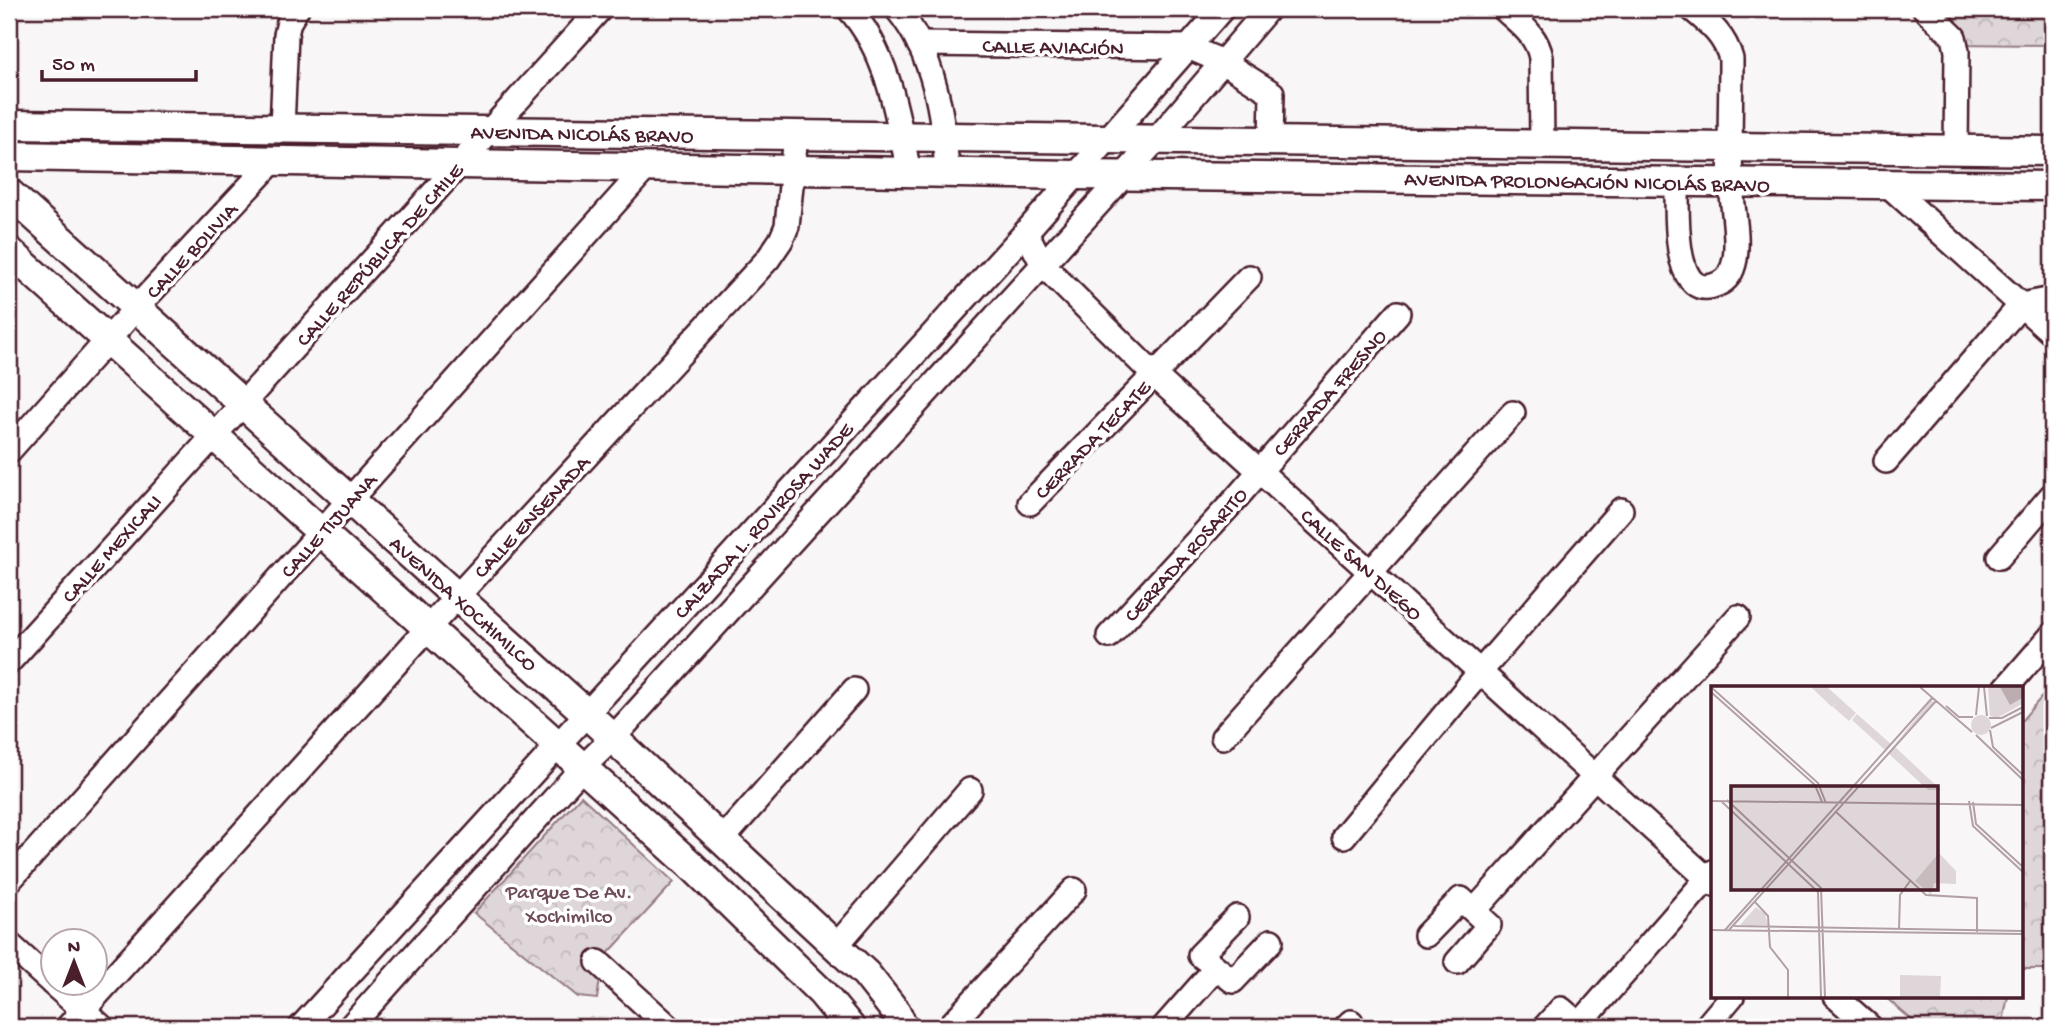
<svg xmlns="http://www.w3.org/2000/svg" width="2061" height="1036" viewBox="0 0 2061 1036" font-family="'Gochi Hand',sans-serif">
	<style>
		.forest { fill: url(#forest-crowns); stroke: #947a82; stroke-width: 2 }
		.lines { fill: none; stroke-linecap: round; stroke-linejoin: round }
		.minor-casing { stroke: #4a1f2b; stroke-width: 28 }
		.major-casing { stroke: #4a1f2b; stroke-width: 33 }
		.minor { stroke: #fff; stroke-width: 23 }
		.major { stroke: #fff; stroke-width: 28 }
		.labels { text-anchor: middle; stroke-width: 7; stroke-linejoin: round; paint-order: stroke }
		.street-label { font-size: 21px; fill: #4a1f2b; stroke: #fff }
		.park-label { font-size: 21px; fill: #6f4d56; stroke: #fff }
		.inset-road { fill: none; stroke: #b2a0a5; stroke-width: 2 }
		.view { fill: #4a1f2b; fill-opacity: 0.15; stroke: #4a1f2b; stroke-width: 3.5 }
		.inset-edge { fill: none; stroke: #4a1f2b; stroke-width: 3.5 }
	</style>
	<defs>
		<pattern id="forest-crowns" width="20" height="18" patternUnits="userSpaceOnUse" patternTransform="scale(1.75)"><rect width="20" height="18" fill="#ded6d9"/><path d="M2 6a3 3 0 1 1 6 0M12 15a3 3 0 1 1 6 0" fill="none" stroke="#c0b7ba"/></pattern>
	</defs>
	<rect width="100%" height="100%" fill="#f8f6f7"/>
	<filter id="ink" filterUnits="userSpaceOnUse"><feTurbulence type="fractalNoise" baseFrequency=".0143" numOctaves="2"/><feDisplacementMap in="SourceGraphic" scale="14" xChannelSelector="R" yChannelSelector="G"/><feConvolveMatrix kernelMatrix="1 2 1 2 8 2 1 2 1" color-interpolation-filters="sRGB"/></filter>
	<g filter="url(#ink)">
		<!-- forest -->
		<g class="forest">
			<polygon points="1926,9 2052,9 2052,45 1956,44"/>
			<polygon points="2052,685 2052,969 2021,969 2021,721"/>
			<polygon points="581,796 674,882 603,959 597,999 578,997 474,913"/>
			<polygon points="1884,996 2008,996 2002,1027 1920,1027"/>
		</g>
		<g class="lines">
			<defs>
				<g id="minor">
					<path d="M849,9C888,52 898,117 909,173"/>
					<path d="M897,9C934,53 944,117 947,173"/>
					<path d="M1504,9C1520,24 1537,35 1541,58L1542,145"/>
					<polyline points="1925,9 1954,37 1957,51 1956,150"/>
					<polyline points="919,44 1188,47 1223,62 1272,93 1271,141"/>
					<polyline points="282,128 286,35 289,22 297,9"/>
					<path d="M1677,182C1678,205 1670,306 1718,284C1728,280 1733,270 1735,259C1739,235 1732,207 1731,183C1729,142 1731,100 1731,59C1725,36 1710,24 1692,9"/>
					<polyline points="1887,184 2052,333"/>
					<polyline points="1026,232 1043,265 1154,375 1713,884"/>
					<polyline points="9,451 137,307 275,159"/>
					<polyline points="1886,461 2021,305 2052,299"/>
					<polyline points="1030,503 1249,277"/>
					<polyline points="1999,557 2052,495"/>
					<polyline points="1109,636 1232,503 1398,313"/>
					<polyline points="9,662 600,9"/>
					<polyline points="2006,688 2052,635"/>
					<polyline points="1223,737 1513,413"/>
					<polyline points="1344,836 1480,672 1621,510"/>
					<polyline points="722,840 854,690"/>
					<polyline points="9,881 646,168"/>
					<polyline points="1474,911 1738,617"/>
					<polyline points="1237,917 1200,955 1233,981 1271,941"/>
					<polyline points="1426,935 1461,899 1489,925 1457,962"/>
					<polyline points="9,944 52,983"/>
					<polyline points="836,946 970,790"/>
					<polyline points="598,962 669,1027"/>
					<polyline points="53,984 102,1027"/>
					<polyline points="1835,996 1870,1027"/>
					<polyline points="1579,1025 1713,872"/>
					<polyline points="68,1027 428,628 768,259 781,240 787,226 796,135"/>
					<polyline points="301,1027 1026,232 1222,9"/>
					<polyline points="350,1027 582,768 613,738 1156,140 1268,9"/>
					<polyline points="949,1027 1074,890"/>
					<polyline points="1164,1027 1216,968"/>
					<polyline points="1346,1027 1351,1022"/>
					<polyline points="1545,1027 1561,1009 1582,1027"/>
					<polyline points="1706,1027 1732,996"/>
				</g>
				<g id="major">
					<polyline points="9,125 2052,151"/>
					<polyline points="9,156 1075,175 2052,186"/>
					<polyline points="9,193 586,713 866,974 896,1012 903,1027"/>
					<polyline points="9,251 692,866 822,993 850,1027"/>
				</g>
			</defs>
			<!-- minor casing -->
			<use href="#minor" class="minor-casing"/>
			<!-- major casing -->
			<use href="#major" class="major-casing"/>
			<!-- minor -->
			<use href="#minor" class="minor"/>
			<!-- major -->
			<use href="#major" class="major"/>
		</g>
	</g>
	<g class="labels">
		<!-- street labels -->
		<g class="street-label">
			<text transform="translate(1053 46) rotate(1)" y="7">CALLE AVIACIÓN</text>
			<text transform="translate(582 133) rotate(1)" y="7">AVENIDA NICOLÁS BRAVO</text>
			<text transform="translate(1587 181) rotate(1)" y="7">AVENIDA PROLONGACIÓN NICOLÁS BRAVO</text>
			<text transform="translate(191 250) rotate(-47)" y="7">CALLE BOLIVIA</text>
			<text transform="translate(379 254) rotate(-48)" y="7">CALLE REPÚBLICA DE CHILE</text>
			<text transform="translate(1329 392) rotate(-49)" y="7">CERRADA FRESNO</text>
			<text transform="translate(1092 439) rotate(-46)" y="7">CERRADA TECATE</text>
			<text transform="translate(531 516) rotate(-47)" y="7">CALLE ENSENADA</text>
			<text transform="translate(763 520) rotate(-48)" y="7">CALZADA L. ROVIROSA WADE</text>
			<text transform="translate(328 525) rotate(-48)" y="7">CALLE TIJUANA</text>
			<text transform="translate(111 548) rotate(-48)" y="7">CALLE MEXICALI</text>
			<text transform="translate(1185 554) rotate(-48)" y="7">CERRADA ROSARITO</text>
			<text transform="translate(1362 564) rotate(42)" y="7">CALLE SAN DIEGO</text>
			<text transform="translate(464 603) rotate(42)" y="7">AVENIDA XOCHIMILCO</text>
		</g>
		<!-- park labels -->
		<g class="park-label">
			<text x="569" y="898">Parque De Av.<tspan x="569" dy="24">Xochimilco</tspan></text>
		</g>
	</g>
	<!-- overview -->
	<g transform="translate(1711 686)">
		<rect width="312" height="312" fill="#f8f6f7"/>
		<path d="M100,1H116L145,27L138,35L122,21L126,17L121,21ZM277,1H311V18L286,32L279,30ZM220,14L223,16L183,60L230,104H217L177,67ZM146,28L180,58L174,64L141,34ZM260 39a10 10 0 1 1 20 0a10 10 0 1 1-20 0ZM228,167L245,185V198L223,197L220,209L204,195ZM45,221L54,228L57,239H29ZM189,289L230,290L229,311H189Z" fill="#ded6d9"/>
		<path d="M289,1H311V12L299,19Z" fill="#bdadb0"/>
		<path class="inset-road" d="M0,1L107,97L115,117M209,1L261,46M273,1L276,30M0,6L104,99L111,116M235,20L248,31H262M265,29L268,1M278,32H291L312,21M280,42L312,26M279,44L282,61L312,89M265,49L312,94M16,114L110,202L114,311M0,115L312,119M10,115L107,206L110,311M258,115L262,140L312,186M262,116L265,138L312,181M124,125L215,209L266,212V246M44,216L57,230L59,261L77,284V311M23,240L312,245M0,244L312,248M14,244L222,11M18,244L225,15M188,244L189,209L199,195"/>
		<path class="view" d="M20,100H227V204H20Z"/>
		<rect width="312" height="312" class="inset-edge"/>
	</g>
	<!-- margin -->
	<rect width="2061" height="1036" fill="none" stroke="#fff" stroke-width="35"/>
	<rect x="18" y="18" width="2026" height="1001" fill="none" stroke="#4a1f2b" stroke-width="2.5" filter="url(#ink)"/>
	<!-- north arrow -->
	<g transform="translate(74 962)"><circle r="33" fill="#ffffff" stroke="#b7a5aa" stroke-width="2"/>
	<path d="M0-5L12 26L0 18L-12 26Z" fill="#4a1f2b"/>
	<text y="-10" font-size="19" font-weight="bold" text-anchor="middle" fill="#4a1f2b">N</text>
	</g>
	<!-- scale -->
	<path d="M42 70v10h154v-10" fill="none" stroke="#4a1f2b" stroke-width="3.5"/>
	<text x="52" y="70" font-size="21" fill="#4a1f2b" stroke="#ffffff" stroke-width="5" paint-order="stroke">50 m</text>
</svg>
